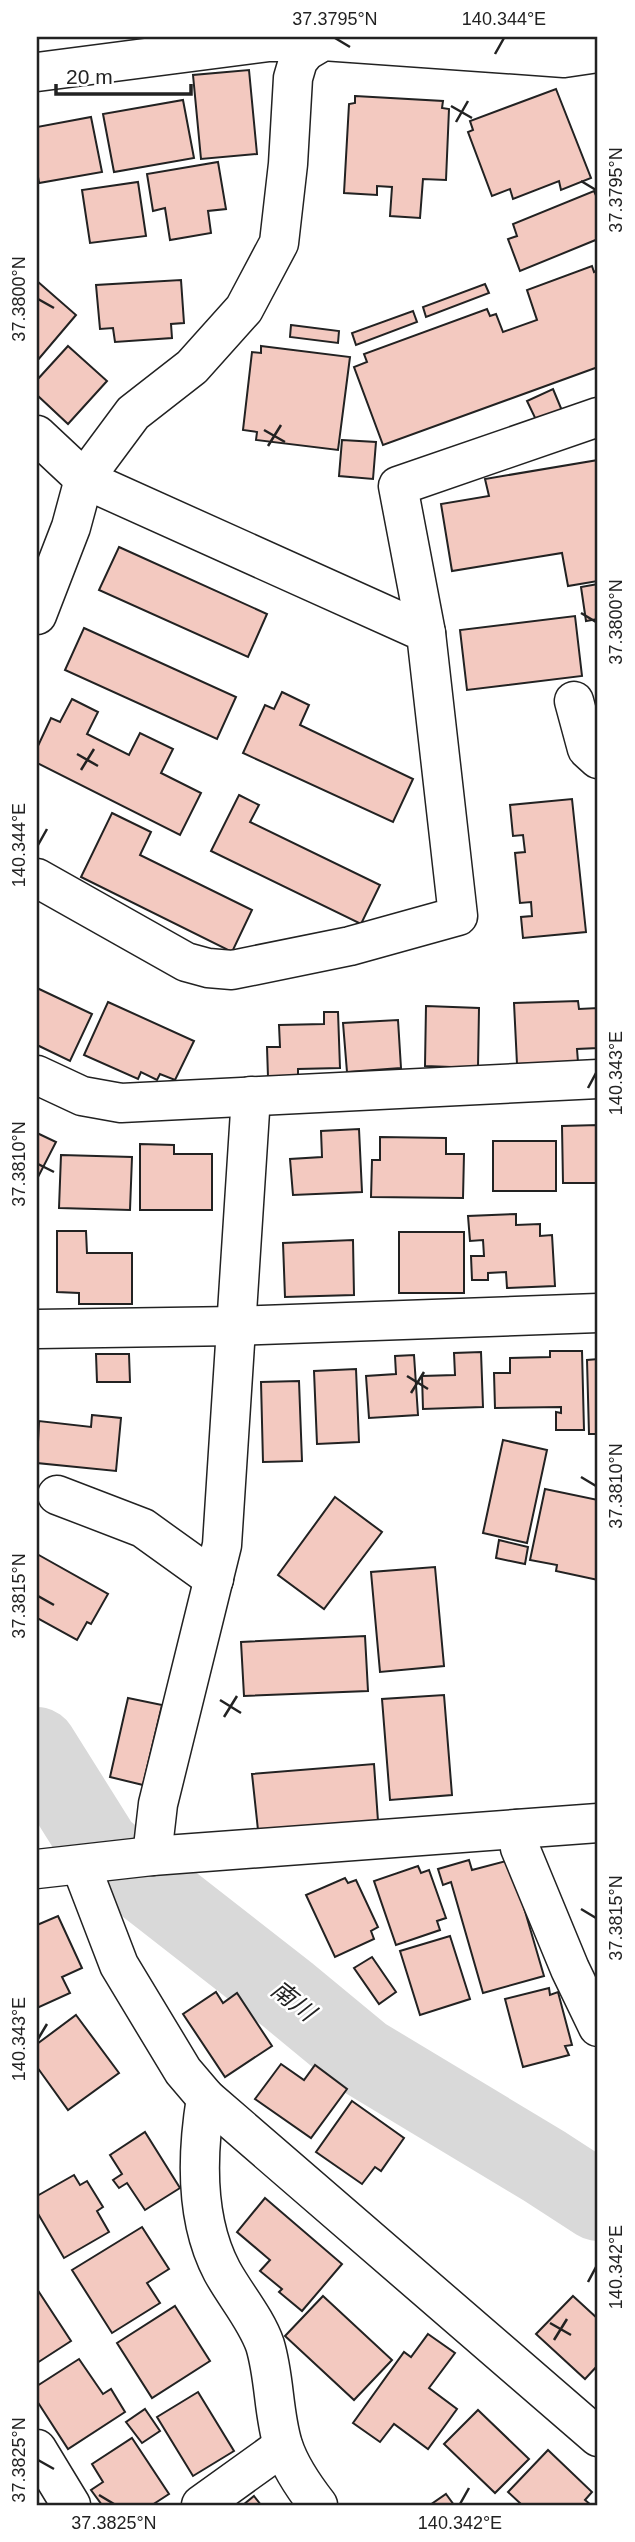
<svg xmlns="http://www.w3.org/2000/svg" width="635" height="2542" viewBox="0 0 635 2542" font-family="Helvetica,'Noto Sans JP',sans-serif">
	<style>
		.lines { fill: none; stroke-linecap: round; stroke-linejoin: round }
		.river { stroke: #d9d9d9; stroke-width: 80 }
		.building { fill: #f3c9c0; stroke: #222; stroke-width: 2 }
		.street-casing { stroke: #222; stroke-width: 41 }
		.street { stroke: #fff; stroke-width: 38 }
		.ticks { fill: none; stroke: #222; stroke-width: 2.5 }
		.labels { text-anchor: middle; stroke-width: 5; stroke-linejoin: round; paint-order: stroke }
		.water-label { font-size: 24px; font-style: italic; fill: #222; stroke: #fff }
		.neatline { fill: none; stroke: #222; stroke-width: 2.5 }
		.ticks-label { font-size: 18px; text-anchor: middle; fill: #222 }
	</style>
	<rect width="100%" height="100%" fill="#fff"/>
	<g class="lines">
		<!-- river -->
		<polyline class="river" points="37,1747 101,1849 288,1995 363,2057 544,2166 598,2201"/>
	</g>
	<!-- building -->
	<g class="building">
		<polygon points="249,70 257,154 201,159 193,75"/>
		<polygon points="556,89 591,178 561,190 559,181 513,199 510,189 492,196 468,132 473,130 470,121"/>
		<polygon points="355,96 443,101 442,108 449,109 446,180 423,179 420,218 390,216 392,187 377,186 377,195 344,193 349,104 355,103"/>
		<polygon points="183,100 194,158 114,172 103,114"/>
		<polygon points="91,117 102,172 39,183 37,171 37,127"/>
		<polygon points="218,162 226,209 208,211 211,233 170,240 165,208 153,211 147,174"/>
		<polygon points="138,182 146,236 90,243 82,190"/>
		<polygon points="594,191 598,200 598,239 520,271 508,239 517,236 513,224"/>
		<polygon points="592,266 594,272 598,270 598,367 383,445 354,367 367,362 364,354 487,309 490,316 496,314 503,332 537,320 527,290"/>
		<polygon points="181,280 184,323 171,324 172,338 115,342 113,328 100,329 96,285"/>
		<polygon points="37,281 76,315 37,361"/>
		<polygon points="485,284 489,293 426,317 423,307"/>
		<polygon points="413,311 417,322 356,345 352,333"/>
		<polygon points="291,325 339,331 338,343 290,337"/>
		<polygon points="68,346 107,381 68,424 37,395 37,380"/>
		<polygon points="261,346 350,357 338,450 256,440 257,432 243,430 252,352 261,353"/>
		<polygon points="553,389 563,413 538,424 527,401"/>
		<polygon points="342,440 376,442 373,479 339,476"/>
		<polygon points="598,460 598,581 568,586 562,553 452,571 441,504 489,496 485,479"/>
		<polygon points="119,547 267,614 248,657 99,590"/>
		<polygon points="598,584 598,619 586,621 581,587"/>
		<polygon points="575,616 582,676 467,690 460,630"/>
		<polygon points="84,628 236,697 217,739 65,670"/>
		<polygon points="282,692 309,705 300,725 413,779 393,822 243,753 265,705 274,709"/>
		<polygon points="72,699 98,712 87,734 129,755 140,733 173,749 161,773 201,793 180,835 37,763 37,748 51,718 60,722"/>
		<polygon points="239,795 259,805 250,822 380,885 361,924 211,851"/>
		<polygon points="572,799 586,932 523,938 521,917 532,916 531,902 520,903 515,853 525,852 523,835 513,836 510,805"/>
		<polygon points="112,813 151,832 140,855 252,910 232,952 81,877"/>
		<polygon points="37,988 92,1014 70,1061 37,1045"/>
		<polygon points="578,1001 579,1009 598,1008 598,1048 577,1049 578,1062 517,1064 514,1003"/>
		<polygon points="108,1002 194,1041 175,1080 160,1074 157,1080 141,1072 138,1079 84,1055"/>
		<polygon points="426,1006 479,1008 478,1068 425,1066"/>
		<polygon points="324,1012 338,1012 340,1068 298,1069 298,1076 268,1077 267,1047 280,1047 279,1025 324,1024"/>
		<polygon points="398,1020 401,1068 347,1072 343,1023"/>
		<polygon points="598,1125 598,1183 563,1183 562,1126"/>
		<polygon points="359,1129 362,1192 293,1195 290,1159 322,1157 321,1131"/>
		<polygon points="37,1133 56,1142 37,1179"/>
		<polygon points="380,1137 446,1138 446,1154 464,1154 463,1198 371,1197 372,1160 380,1160"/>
		<rect x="493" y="1141" width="63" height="50"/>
		<polygon points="140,1144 174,1145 174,1154 212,1154 212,1210 140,1210"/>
		<polygon points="61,1155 132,1157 130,1210 59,1208"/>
		<polygon points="516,1214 516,1225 540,1224 540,1236 552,1235 555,1286 507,1288 506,1272 488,1273 488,1280 472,1280 471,1256 484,1256 483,1240 470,1241 468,1216"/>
		<polygon points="57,1231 86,1231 87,1253 132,1253 132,1304 79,1304 79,1293 57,1292"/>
		<rect x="399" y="1232" width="65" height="61"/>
		<polygon points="353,1240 354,1295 285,1297 283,1243"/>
		<polygon points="550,1351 582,1351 584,1430 556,1430 556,1412 561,1413 561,1407 495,1408 494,1373 510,1373 510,1358 550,1357"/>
		<polygon points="481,1352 483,1407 423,1409 422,1376 455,1375 454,1353"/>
		<polygon points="96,1354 129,1354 130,1382 97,1382"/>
		<polygon points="414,1355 418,1415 369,1418 366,1376 396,1374 395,1356"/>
		<polygon points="598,1359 598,1434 589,1434 587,1360"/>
		<polygon points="356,1369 359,1442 317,1444 314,1371"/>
		<polygon points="299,1381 302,1461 263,1462 261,1382"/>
		<polygon points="92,1415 121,1418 116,1471 37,1463 39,1421 91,1427"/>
		<polygon points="503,1440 547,1450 527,1543 483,1533"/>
		<polygon points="545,1489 598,1500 598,1580 556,1571 557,1565 530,1560"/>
		<polygon points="335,1497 382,1532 324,1609 278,1575"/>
		<polygon points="499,1540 528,1547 525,1564 496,1558"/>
		<polygon points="37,1554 108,1594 91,1624 87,1622 77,1640 37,1618"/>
		<polygon points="435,1567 444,1666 380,1672 371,1572"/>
		<polygon points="365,1636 368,1691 244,1696 241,1642"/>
		<polygon points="444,1695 452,1795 390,1800 382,1699"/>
		<polygon points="128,1698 162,1705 143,1785 110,1777"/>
		<polygon points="374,1764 378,1821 258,1830 252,1774"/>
		<polygon points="469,1860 472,1870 510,1860 544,1976 483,1993 451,1882 443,1885 438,1869"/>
		<polygon points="418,1866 421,1873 429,1870 446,1918 437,1921 440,1930 396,1945 374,1881"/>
		<polygon points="345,1878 348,1883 356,1880 378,1927 371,1931 374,1939 335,1957 306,1895"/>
		<polygon points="58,1916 82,1968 62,1977 70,1993 37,2008 37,1925"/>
		<polygon points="450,1936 470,1999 420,2015 400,1951"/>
		<polygon points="372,1957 396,1992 379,2004 354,1968"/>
		<polygon points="549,1988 550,1995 558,1992 572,2045 565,2046 569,2055 523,2067 505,1999"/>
		<polygon points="216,1992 223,2003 237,1993 272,2046 225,2077 183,2014"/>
		<polygon points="76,2015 119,2073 68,2110 37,2067 37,2044"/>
		<polygon points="281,2064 304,2080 315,2065 347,2089 311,2138 255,2099"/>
		<polygon points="352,2101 404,2138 381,2171 375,2167 362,2184 316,2152"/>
		<polygon points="145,2132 180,2188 145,2210 127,2183 119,2188 113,2180 122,2174 110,2155"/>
		<polygon points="74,2175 80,2185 87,2181 103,2207 97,2211 109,2232 64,2258 37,2212 37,2196"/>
		<polygon points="265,2198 342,2264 302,2311 279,2292 282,2289 260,2271 270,2260 237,2232"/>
		<polygon points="142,2227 169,2269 147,2283 160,2303 112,2333 72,2270"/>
		<polygon points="37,2289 71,2341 37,2363"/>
		<polygon points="323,2296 392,2360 354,2400 285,2336"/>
		<polygon points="573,2296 598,2319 598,2365 585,2379 536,2334"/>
		<polygon points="175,2306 210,2361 152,2398 117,2343"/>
		<polygon points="428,2334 455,2353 429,2388 457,2409 428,2449 394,2424 380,2442 353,2423 404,2352 411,2357"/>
		<polygon points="79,2359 103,2394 111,2389 125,2412 68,2449 37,2401 37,2386"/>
		<polygon points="198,2392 234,2451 193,2476 157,2417"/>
		<polygon points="145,2409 160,2431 142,2443 126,2422"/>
		<polygon points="478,2410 529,2459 495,2493 444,2444"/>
		<polygon points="132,2438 169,2494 152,2505 102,2505 91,2490 103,2482 92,2464"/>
		<polygon points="548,2450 592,2492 585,2500 591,2505 522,2505 508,2492"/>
		<polygon points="446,2494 454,2505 430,2505"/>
		<polygon points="254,2496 261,2505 243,2505"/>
	</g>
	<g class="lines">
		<defs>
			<g id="street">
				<polyline points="37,72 269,42 284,42 306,51"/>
				<polyline points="37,435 84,479 426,633 458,916 350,946 232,970 208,968 186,962 37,878"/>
				<polyline points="37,615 71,527 84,479 133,413 192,367 244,309 279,243 288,164 293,78 298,61 306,51 323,41 564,58 598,53"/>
				<polyline points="426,633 398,486 598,417"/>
				<polyline points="574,701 587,749 598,759"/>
				<polyline points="37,1075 82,1096 121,1103 598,1079"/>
				<polyline points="37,1329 236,1326 598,1313"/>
				<polyline points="57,1495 143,1528 214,1579"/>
				<polyline points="517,1829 520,1848 570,1969 598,2027"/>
				<polyline points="152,1856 158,1804 222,1545 251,1096"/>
				<polyline points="81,1866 119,1965 183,2071 206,2098 598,2437"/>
				<polyline points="37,1869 152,1856 598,1823"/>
				<path d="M206,2098C197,2153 195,2220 222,2271C235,2295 256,2319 265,2345C275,2378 273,2413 283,2445C290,2467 304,2487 318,2505"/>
				<polyline points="37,2449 71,2505"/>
				<polyline points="201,2505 283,2446"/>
			</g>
		</defs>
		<!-- street casing -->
		<use href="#street" class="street-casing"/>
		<!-- street -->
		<use href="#street" class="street"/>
	</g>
	<!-- ticks -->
	<path class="ticks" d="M335,38L350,47M495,54L504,38M451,106L472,118M456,122L468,101M581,181L596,190M38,299L54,308M264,430L285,442M268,446L281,425M581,613L596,622M77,754L98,766M81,770L94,749M38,845L47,829M588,1088L596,1073M38,1164L54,1172M407,1376L428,1389M411,1393L424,1372M581,1477L596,1486M38,1596L54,1605M220,1700L241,1713M224,1717L237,1696M581,1909L596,1918M38,2039L47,2024M588,2282L596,2267M550,2323L571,2335M554,2340L567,2319M38,2460L54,2469M99,2495L114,2504M460,2504L469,2488"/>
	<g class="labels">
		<!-- water labels -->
		<g class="water-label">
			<text transform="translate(293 2001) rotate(38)" y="8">南川</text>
		</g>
	</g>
	<!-- border -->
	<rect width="635" height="2542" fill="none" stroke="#ffffff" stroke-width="77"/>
	<!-- scale -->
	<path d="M56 84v10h135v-10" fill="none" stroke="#222222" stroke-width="3.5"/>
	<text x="66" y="84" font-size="21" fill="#222222" stroke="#ffffff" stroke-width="5" paint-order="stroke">20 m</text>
	<rect x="38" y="38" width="558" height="2466" class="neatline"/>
	<g class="ticks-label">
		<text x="335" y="25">37.3795°N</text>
		<text x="504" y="25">140.344°E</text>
		<text transform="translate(616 190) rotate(-90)" y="6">37.3795°N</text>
		<text transform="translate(19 299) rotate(-90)" y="6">37.3800°N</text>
		<text transform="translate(616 622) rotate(-90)" y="6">37.3800°N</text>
		<text transform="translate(19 845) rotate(-90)" y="6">140.344°E</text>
		<text transform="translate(616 1073) rotate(-90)" y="6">140.343°E</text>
		<text transform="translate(19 1164) rotate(-90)" y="6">37.3810°N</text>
		<text transform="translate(616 1486) rotate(-90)" y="6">37.3810°N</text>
		<text transform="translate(19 1596) rotate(-90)" y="6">37.3815°N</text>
		<text transform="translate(616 1918) rotate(-90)" y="6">37.3815°N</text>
		<text transform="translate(19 2039) rotate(-90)" y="6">140.343°E</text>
		<text transform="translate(616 2267) rotate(-90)" y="6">140.342°E</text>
		<text transform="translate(19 2460) rotate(-90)" y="6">37.3825°N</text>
		<text x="114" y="2529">37.3825°N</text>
		<text x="460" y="2529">140.342°E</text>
	</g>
</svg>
